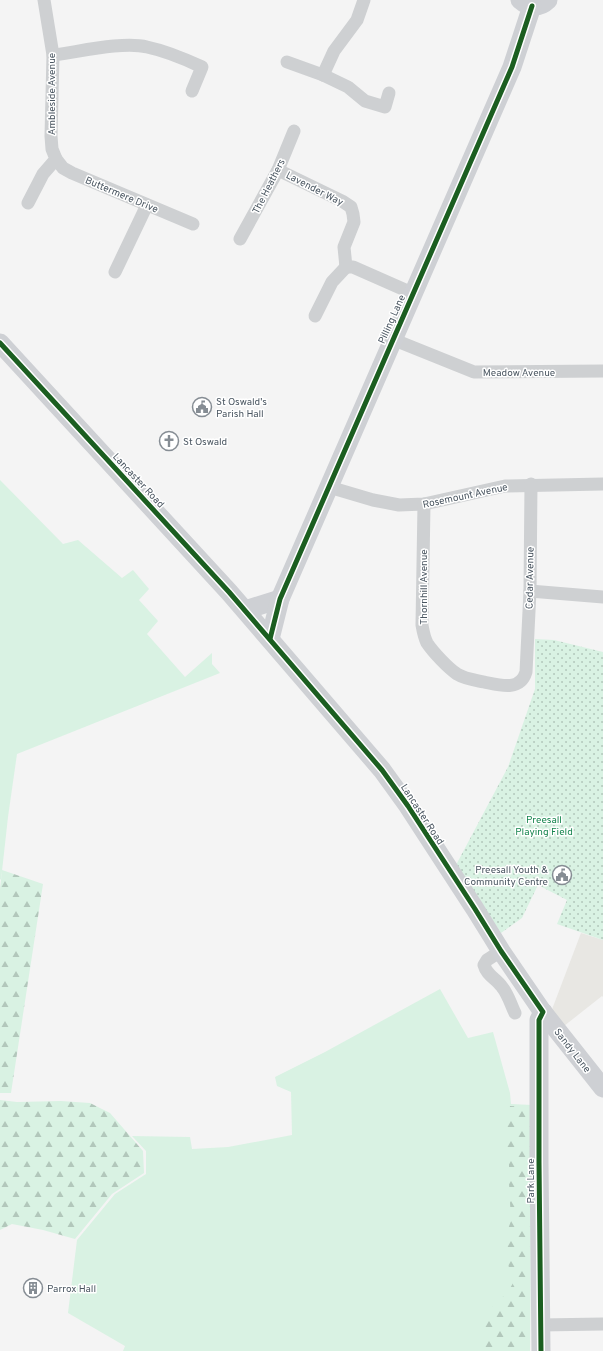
<svg xmlns="http://www.w3.org/2000/svg" width="603" height="1351" viewBox="0 0 603 1351" font-family="Overpass,sans-serif">
	<style>
		.commercial { fill: #e8e7e3 }
		.grass { fill: #d9f2e3 }
		.forest { fill: url(#forest-firs) }
		.park { fill: url(#park-dots) }
		.lines { fill: none; stroke-linecap: round; stroke-linejoin: round }
		.street { stroke: #ced0d2; stroke-width: 13 }
		.secondary { stroke: #ced0d4; stroke-width: 19 }
		.cycleway-casing { stroke: #fff; stroke-width: 8 }
		.cycleway { stroke: #1b5e20; stroke-width: 5 }
		.labels { text-anchor: middle; stroke-width: 3; stroke-linejoin: round; paint-order: stroke }
		.street-label { font-size: 10px; fill: #4a5661; stroke: #fff }
		.poi-label { font-size: 10px; fill: #4a5661; stroke: #fff; text-anchor: start }
		.park-label { font-size: 10px; fill: #17864f; stroke: #fff }
	</style>
	<defs>
		<pattern id="forest-firs" width="22" height="20" patternUnits="userSpaceOnUse"><rect width="22" height="20" fill="#d9f2e3"/><path d="M5 1l3.5 6h-7zM16 11l3.5 6h-7z" fill="#b2c7bb"/></pattern>
		<pattern id="park-dots" width="8" height="8" patternUnits="userSpaceOnUse"><rect width="8" height="8" fill="#d9f2e3"/><path d="M2 2h.1M6 6h.1" fill="none" stroke="#b2c7bb" stroke-width="1.8" stroke-linecap="round"/></pattern>
	</defs>
	<rect width="100%" height="100%" fill="#f4f4f4"/>
	<!-- commercial -->
	<polygon class="commercial" points="581,933 603,940 603,997 602,996 564,1026 551,1012"/>
	<!-- grass -->
	<g class="grass">
		<polygon points="0,480 63,544 78,540 122,578 133,570 149,589 139,600 158,621 147,634 185,677 212,653 212,664 220,673 17,754 8,817 1,880 0,879"/>
		<polygon points="440,989 468,1038 493,1032 510,1093 511,1104 532,1105 530,1351 123,1351 125,1346 68,1313 77,1240 115,1194 146,1174 146,1151 132,1136 190,1137 192,1149 228,1147 292,1135 291,1092 277,1086 275,1077 325,1052"/>
	</g>
	<!-- forest -->
	<g class="forest">
		<polygon points="2,870 43,884 11,1093 0,1093 0,889"/>
		<polygon points="0,1100 17,1102 61,1101 90,1103 110,1113 143,1151 144,1173 112,1194 75,1239 43,1230 12,1224 0,1230"/>
		<polygon points="510,1106 531,1107 529,1266 527,1351 479,1351 485,1326 493,1306 508,1292 513,1283 507,1260 508,1229 511,1221 509,1183 509,1161 506,1148 510,1139 507,1126"/>
	</g>
	<!-- park -->
	<polygon class="park" points="535,639 554,640 603,652 603,940 557,924 567,900 538,885 522,918 501,933 456,865 508,767 535,689"/>
	<g class="lines">
		<!-- street -->
		<g class="street">
			<path d="M53,55C78,52 123,41 147,47C166,51 185,59 202,67L192,91"/>
			<polyline points="287,62 323,75 348,87 365,101 385,107 389,93"/>
			<polyline points="323,75 334,51 357,20 364,0"/>
			<polyline points="56,159 63,168 72,173 193,224"/>
			<polyline points="278,170 342,201 351,207 353,214 354,222 344,247 346,267"/>
			<polyline points="28,203 43,174 56,159 52,149 51,136 53,55 44,0"/>
			<polyline points="240,239 278,170 294,131"/>
			<polyline points="346,267 353,267 412,293"/>
			<polyline points="115,272 147,205"/>
			<polyline points="315,316 332,282 346,267"/>
			<polyline points="392,339 474,372 603,371"/>
			<polyline points="329,487 373,500 399,505 424,504 505,486 603,484"/>
			<path d="M424,504L422,625C423,631 424,637 427,643C433,652 448,668 457,674C465,679 475,680 484,682C499,685 520,692 526,672L530,591L531,484"/>
			<polyline points="530,591 603,597"/>
			<path d="M501,951L487,960L484,965C487,976 496,978 502,987C508,994 511,1005 515,1013"/>
			<polyline points="540,1325 603,1324"/>
		</g>
		<!-- secondary -->
		<g class="secondary">
			<path d="M520,0C529,8 540,8 548,0"/>
			<polyline points="0,343 229,592 382,770 408,806 475,909 501,951 542,1011 603,1088"/>
			<polyline points="245,610 280,599"/>
			<polyline points="270,639 280,599 512,67 532,6"/>
			<polyline points="541,1351 539,1162 539,1020 543,1012"/>
		</g>
		<defs>
			<g id="cycleway">
				<polyline points="0,343 229,592 382,770 408,806 475,909 501,951 543,1012 539,1020 539,1162 541,1351"/>
				<polyline points="270,639 280,599 512,67 532,6"/>
			</g>
		</defs>
		<!-- cycleway casing -->
		<use href="#cycleway" class="cycleway-casing"/>
		<!-- cycleway -->
		<use href="#cycleway" class="cycleway"/>
	</g>
	<!-- icons -->
	<defs>
		<symbol id="civic-ring" viewBox="-11 -11 22 22"><circle r="9.5" fill="#fff" stroke="#868d94" stroke-width="1.5"/><path d="M-.6-6.5H3V-4.5H.6V-3L4-1V1h2V6H-6V1h2V-1L-.6-3ZM-1.2 2.5V6h2.4V2.5Z" fill="#868d94"/></symbol>
		<symbol id="church-ring" viewBox="-11 -11 22 22"><circle r="9.5" fill="#fff" stroke="#868d94" stroke-width="1.5"/><path d="M-1.2-6h2.4v3.5h3.3v2.4h-3.3V6h-2.4V-.1h-3.3v-2.4h3.3Z" fill="#868d94"/></symbol>
		<symbol id="building-ring" viewBox="-11 -11 22 22"><circle r="9.5" fill="#fff" stroke="#868d94" stroke-width="1.5"/><path d="M-4-6H4V6H1V3H-1V6H-4ZM-2.5-4.3h1.7v1.8h-1.7ZM.8-4.3h1.7v1.8H.8ZM-2.5-1h1.7V.8h-1.7ZM.8-1h1.7V.8H.8Z" fill="#868d94"/></symbol>
	</defs>
	<g fill-rule="evenodd">
		<use href="#civic-ring" x="191" y="396" width="22" height="22"/>
		<use href="#church-ring" x="158" y="430" width="22" height="22"/>
		<use href="#civic-ring" x="551" y="864" width="22" height="22"/>
		<use href="#building-ring" x="22" y="1277" width="22" height="22"/>
	</g>
	<g class="labels">
		<!-- street labels -->
		<g class="street-label">
			<text transform="translate(51 94) rotate(-90)" y="4">Ambleside Avenue</text>
			<text transform="translate(268 186) rotate(-63)" y="4">The Heathers</text>
			<text transform="translate(315 188) rotate(27)" y="4">Lavender Way</text>
			<text transform="translate(122 194) rotate(23)" y="4">Buttermere Drive</text>
			<text transform="translate(391 319) rotate(-66)" y="4">Pilling Lane</text>
			<text x="519" y="376">Meadow Avenue</text>
			<text transform="translate(139 480) rotate(47)" y="4">Lancaster Road</text>
			<text transform="translate(465 495) rotate(-12)" y="4">Rosemount Avenue</text>
			<text transform="translate(529 578) rotate(-89)" y="4">Cedar Avenue</text>
			<text transform="translate(423 587) rotate(-90)" y="4">Thornhill Avenue</text>
			<text transform="translate(423 814) rotate(57)" y="4">Lancaster Road</text>
			<text transform="translate(573 1050) rotate(52)" y="4">Sandy Lane</text>
			<text transform="translate(530 1181) rotate(-90)" y="4">Park Lane</text>
		</g>
		<!-- poi labels -->
		<g class="poi-label">
			<text x="216" y="405">St Oswald's<tspan x="216" dy="12">Parish Hall</tspan></text>
			<text x="183" y="445">St Oswald</text>
			<text x="548" y="873" text-anchor="end">Preesall Youth &amp;<tspan x="548" dy="12">Community Centre</tspan></text>
			<text x="47" y="1292">Parrox Hall</text>
		</g>
		<!-- park labels -->
		<g class="park-label">
			<text x="544" y="823">Preesall<tspan x="544" dy="12">Playing Field</tspan></text>
		</g>
	</g>
</svg>
